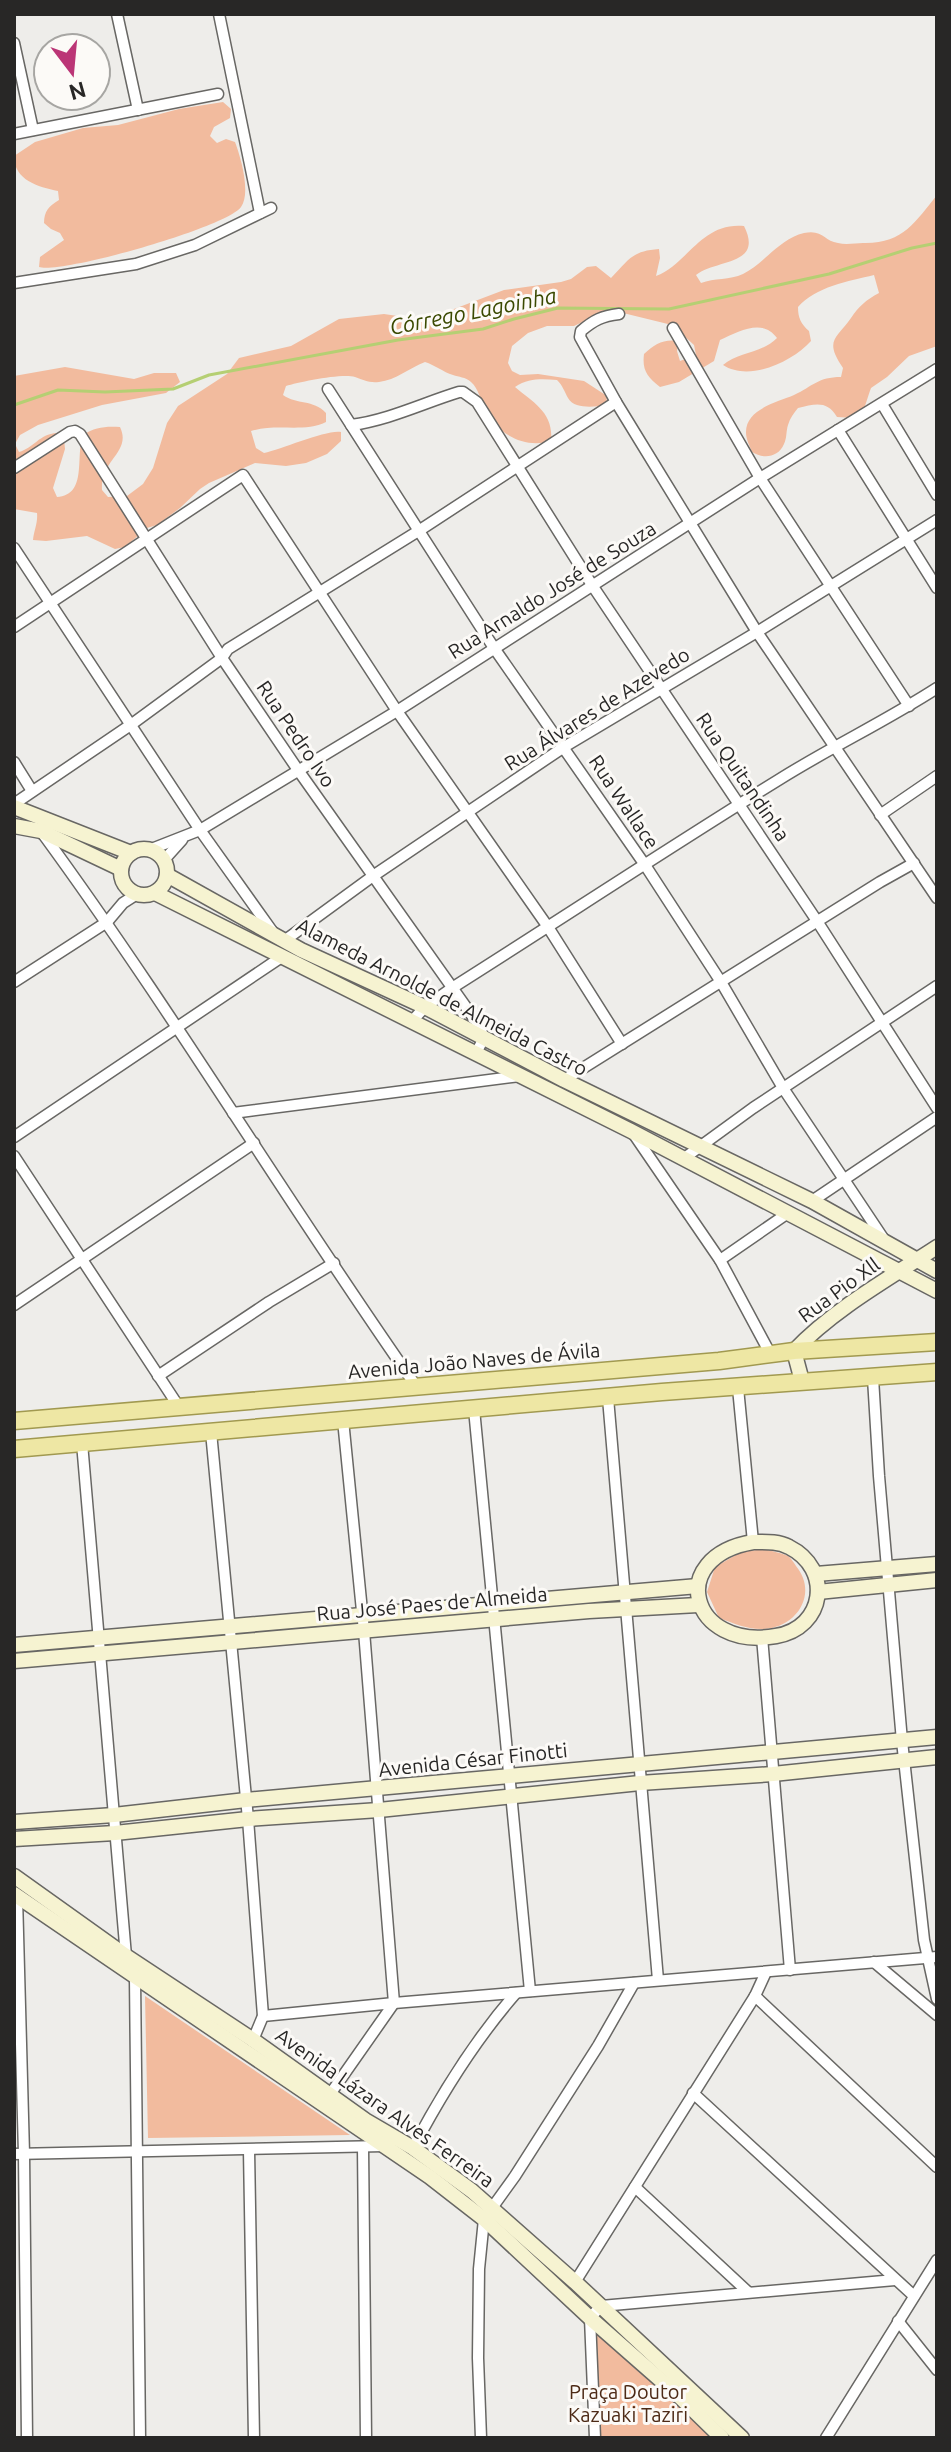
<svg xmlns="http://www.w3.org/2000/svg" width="951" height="2452" viewBox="0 0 951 2452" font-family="Ubuntu,sans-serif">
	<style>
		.green { fill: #f2bb9e }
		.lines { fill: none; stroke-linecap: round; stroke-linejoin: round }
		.stream { stroke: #b5cf73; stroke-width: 3 }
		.street-casing { stroke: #686764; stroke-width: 13 }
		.secondary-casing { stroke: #686764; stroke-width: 17 }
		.primary-casing { stroke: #a19950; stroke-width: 19 }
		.street { stroke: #fff; stroke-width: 10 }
		.secondary { stroke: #f6f3d1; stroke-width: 14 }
		.primary { stroke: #eee7a4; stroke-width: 16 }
		.labels { text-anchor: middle; stroke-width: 6; stroke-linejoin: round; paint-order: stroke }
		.street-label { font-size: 20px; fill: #282726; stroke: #fcfaf7 }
		.park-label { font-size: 20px; fill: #4d2a16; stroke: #fcfaf7 }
		.water-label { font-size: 22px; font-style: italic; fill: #3a4901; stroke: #fcfaf7 }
	</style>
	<rect width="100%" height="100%" fill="#eeedea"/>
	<!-- green -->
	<g class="green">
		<path d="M223,102L231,109L230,118L214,127L210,136L217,143L226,139L235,142C241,158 251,193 241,207C227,227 63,274 39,267L40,257L64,240L60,233L51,229L44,223C44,211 49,206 59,200L58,191C38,187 14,180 14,156L35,142L83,128L118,125L179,109Z"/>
		<path d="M937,195V346L909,356L887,377L871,388C863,409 866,420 837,417C827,400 815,404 798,408C794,413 790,418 788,425C786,431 787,438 784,444C778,458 763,459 752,452C750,447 746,439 746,433C745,409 778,402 794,395C813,386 818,377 841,377L843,368C824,340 836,339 851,318C859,306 866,300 879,293L874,275C849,281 815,287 798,307C798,318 801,324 809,331L811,341C792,362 749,382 723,365C738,352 763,353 777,338C763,318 739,331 720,340L714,361L679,382L660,387C647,377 642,370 644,354C655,344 663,339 678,341L677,351L680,361L696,355L694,345L672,325L623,313L593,317L574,326H547L528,333L512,346L508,363L512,371L520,375L538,374L584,381L607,396L606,406C594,406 575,410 568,398C564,391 563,386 557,380C541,379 529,378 515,387C534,403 554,413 551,441C524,449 497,434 485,409C480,400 479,389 471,382C465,377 459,377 453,375C443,372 435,365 425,362C409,368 396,380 379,382C368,383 364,380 355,377C342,373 299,382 286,386L283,395C297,405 313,399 326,413V422C304,433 277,423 251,431L256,448L264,453C282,449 328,429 341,432V441L327,454L306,463L286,466L255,463L209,483L200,489L180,508L157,525L147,528L125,547L115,549L87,536L46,541L33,540C34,530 38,523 37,513L14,509V376L65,367L134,379L154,373H176L180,382L166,393L102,405L38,425L20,435L15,444L19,452C34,448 39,434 57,433L64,439L65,449L53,488L57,497C88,495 75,456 83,435C95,427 106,426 120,427C132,452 100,460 102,490L108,497L127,496L143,484L153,468L167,423L178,406L227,374L239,358L291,346L339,319L384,314L425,320L504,290L561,282L571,279L587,267L596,266L611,278C629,260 631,251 659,249L660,258L656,276C688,264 701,222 744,226C764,266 716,259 696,275L701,283C714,278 730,280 743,274C765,263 779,239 804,233C823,229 824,241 838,243C846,245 856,243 863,243C903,244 915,222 937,195Z"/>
		<path d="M764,1549C771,1551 782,1553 788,1556C790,1557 795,1564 796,1566C819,1594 796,1629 761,1629C746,1629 733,1623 719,1618L707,1592L715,1567L741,1552Z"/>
		<polygon points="145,1996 350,2135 148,2138"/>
		<polygon points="589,2319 718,2438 595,2438"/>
	</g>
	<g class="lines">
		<!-- stream -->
		<polyline class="stream" points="14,405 58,390 105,392 173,389 209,375 398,340 483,329 514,319 558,308 669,309 829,274 912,248 937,243"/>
		<defs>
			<g id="street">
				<polyline points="117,14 138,110"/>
				<polyline points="219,14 260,213"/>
				<polyline points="14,43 33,130"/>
				<polyline points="14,134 218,94"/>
				<polyline points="14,283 136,264 195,245 271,208"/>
				<path d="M619,314C602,316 594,320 581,331L580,337L616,402L757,632L937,898"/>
				<polyline points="673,328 760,478 909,706"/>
				<polyline points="328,389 494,648 645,865 721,982 783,1088 883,1238"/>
				<polyline points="882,404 937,495"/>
				<path d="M351,425C389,420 423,403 459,392H463L477,402L592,585L817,921L937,1108"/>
				<polyline points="838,430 937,588"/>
				<polyline points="14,468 70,432 75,431 80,434 222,658 298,770 478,1024 484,1038 476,1053"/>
				<polyline points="14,548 200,830 272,931"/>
				<polyline points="14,627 243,475 397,711 548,927 622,1044"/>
				<polyline points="14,762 32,791"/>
				<polyline points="14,804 132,724 222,658 228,649 420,530 616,402"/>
				<polyline points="880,815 937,776"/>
				<path d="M43,834C174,1013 288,1204 416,1386"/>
				<polyline points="149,850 200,830 397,711 760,478 937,369"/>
				<polyline points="164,860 182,840"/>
				<polyline points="284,941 373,876 564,747 757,632 937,520"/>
				<polyline points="14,982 107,922 123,903 137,894"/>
				<path d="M412,1021L425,1007L452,988C561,919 670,847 780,779C831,747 886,721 937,688"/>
				<polyline points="564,1080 880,882 914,863"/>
				<polyline points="233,1113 520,1076"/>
				<polyline points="633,1133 720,1260 771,1355"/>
				<polyline points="14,1137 283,956"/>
				<polyline points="14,1156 179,1407"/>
				<polyline points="683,1159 753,1108 937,986"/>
				<polyline points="812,1201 937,1117"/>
				<polyline points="720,1260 788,1213"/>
				<polyline points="14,1305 254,1143"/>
				<polyline points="158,1376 269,1302 334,1263"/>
				<polyline points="873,1378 879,1476 902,1741 924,1940 937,1999"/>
				<polyline points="738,1388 753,1542"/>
				<polyline points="608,1398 658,1980"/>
				<polyline points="474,1409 530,1991"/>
				<polyline points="211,1432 248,1819 263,2016 253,2040"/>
				<polyline points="82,1443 126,1956"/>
				<polyline points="762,1637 790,1970"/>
				<polyline points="17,1897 24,2154 27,2438"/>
				<polyline points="874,1962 937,2015"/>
				<polyline points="135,1978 140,2438"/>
				<polyline points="755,1996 937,2167"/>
				<polyline points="263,2016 394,2003 937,1957"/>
				<polyline points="693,2093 914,2296"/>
				<polyline points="326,2100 394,2003 364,1631 343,1420"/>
				<polyline points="363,2147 366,2438"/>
				<path d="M413,2148C442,2093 475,2040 516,1993"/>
				<polyline points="249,2150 254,2438"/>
				<polyline points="14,2154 384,2146"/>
				<polyline points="635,2187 748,2292"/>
				<polyline points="575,2282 755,1996 766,1972"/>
				<polyline points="898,2321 937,2370"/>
				<polyline points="481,2438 478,2358 479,2269 484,2219 515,2176 598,2046 634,1983"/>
				<polyline points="595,2438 590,2318 601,2306 895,2280"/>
				<polyline points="826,2438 937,2260"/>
			</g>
			<g id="secondary">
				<polyline points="14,807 131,853"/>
				<polyline points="14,826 41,831 121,869"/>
				<circle cx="144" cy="872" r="23"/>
				<polyline points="167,875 301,950 425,1007 564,1080 812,1201 937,1271"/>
				<polyline points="155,893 631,1131 937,1291"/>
				<path d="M802,1381L794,1351C834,1309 888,1279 937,1247"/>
				<path d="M753,1542C765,1542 778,1541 789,1547C833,1569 825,1628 776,1636C690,1651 665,1557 753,1542Z"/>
				<polyline points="816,1574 937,1564"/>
				<polyline points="818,1592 937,1580"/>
				<polyline points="14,1645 698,1586"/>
				<polyline points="14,1661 589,1611 698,1605"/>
				<polyline points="14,1822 114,1815 246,1800 937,1737"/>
				<polyline points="14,1839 115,1833 248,1819 379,1810 640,1783 773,1774 937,1757"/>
				<polyline points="14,1876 126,1956 253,2040 365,2120 413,2148 472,2191 575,2282 742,2438"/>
				<polyline points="14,1894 430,2177 484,2219 590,2318 680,2397 722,2438"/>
			</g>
			<g id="primary">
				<polyline points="14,1421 719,1361 794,1351 937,1342"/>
				<polyline points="14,1449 662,1392 937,1372"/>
			</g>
		</defs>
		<!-- street casing -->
		<use href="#street" class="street-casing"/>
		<!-- secondary casing -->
		<use href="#secondary" class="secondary-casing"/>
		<!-- primary casing -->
		<use href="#primary" class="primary-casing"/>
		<!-- street -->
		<use href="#street" class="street"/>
		<!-- secondary -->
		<use href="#secondary" class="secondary"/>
		<!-- primary -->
		<use href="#primary" class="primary"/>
	</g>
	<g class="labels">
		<!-- street labels -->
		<g class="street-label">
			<text transform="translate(552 590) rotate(-32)" y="7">Rua Arnaldo José de Souza</text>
			<text transform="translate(597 709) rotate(-32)" y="7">Rua Álvares de Azevedo</text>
			<text transform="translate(296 734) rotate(56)" y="7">Rua Pedro Ivo</text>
			<text transform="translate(743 777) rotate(56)" y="7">Rua Quitandinha</text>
			<text transform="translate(624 802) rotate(56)" y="7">Rua Wallace</text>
			<text transform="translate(442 997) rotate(27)" y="7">Alameda Arnolde de Almeida Castro</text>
			<text transform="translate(839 1290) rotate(-36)" y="7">Rua Pio Xll</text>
			<text transform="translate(474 1361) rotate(-5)" y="7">Avenida João Naves de Ávila</text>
			<text transform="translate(432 1604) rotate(-5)" y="7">Rua José Paes de Almeida</text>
			<text transform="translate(473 1760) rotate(-6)" y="7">Avenida César Finotti</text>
			<text transform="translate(385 2108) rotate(35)" y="7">Avenida Lázara Alves Ferreira</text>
		</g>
		<!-- park labels -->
		<g class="park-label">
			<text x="628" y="2399">Praça Doutor<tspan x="628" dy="23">Kazuaki Taziri</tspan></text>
		</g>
		<!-- water labels -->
		<g class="water-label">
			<text transform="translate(473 311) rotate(-11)" y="8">Córrego Lagoinha</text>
		</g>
	</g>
	<!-- border -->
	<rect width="951" height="2452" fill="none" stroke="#282726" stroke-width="32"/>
	<!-- north arrow -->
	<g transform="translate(72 72) rotate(164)"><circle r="38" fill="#fcfaf7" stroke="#a7a6a3" stroke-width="2"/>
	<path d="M0-6L14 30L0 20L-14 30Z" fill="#bb3576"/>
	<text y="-12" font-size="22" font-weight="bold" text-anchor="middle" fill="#282726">N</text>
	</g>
</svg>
